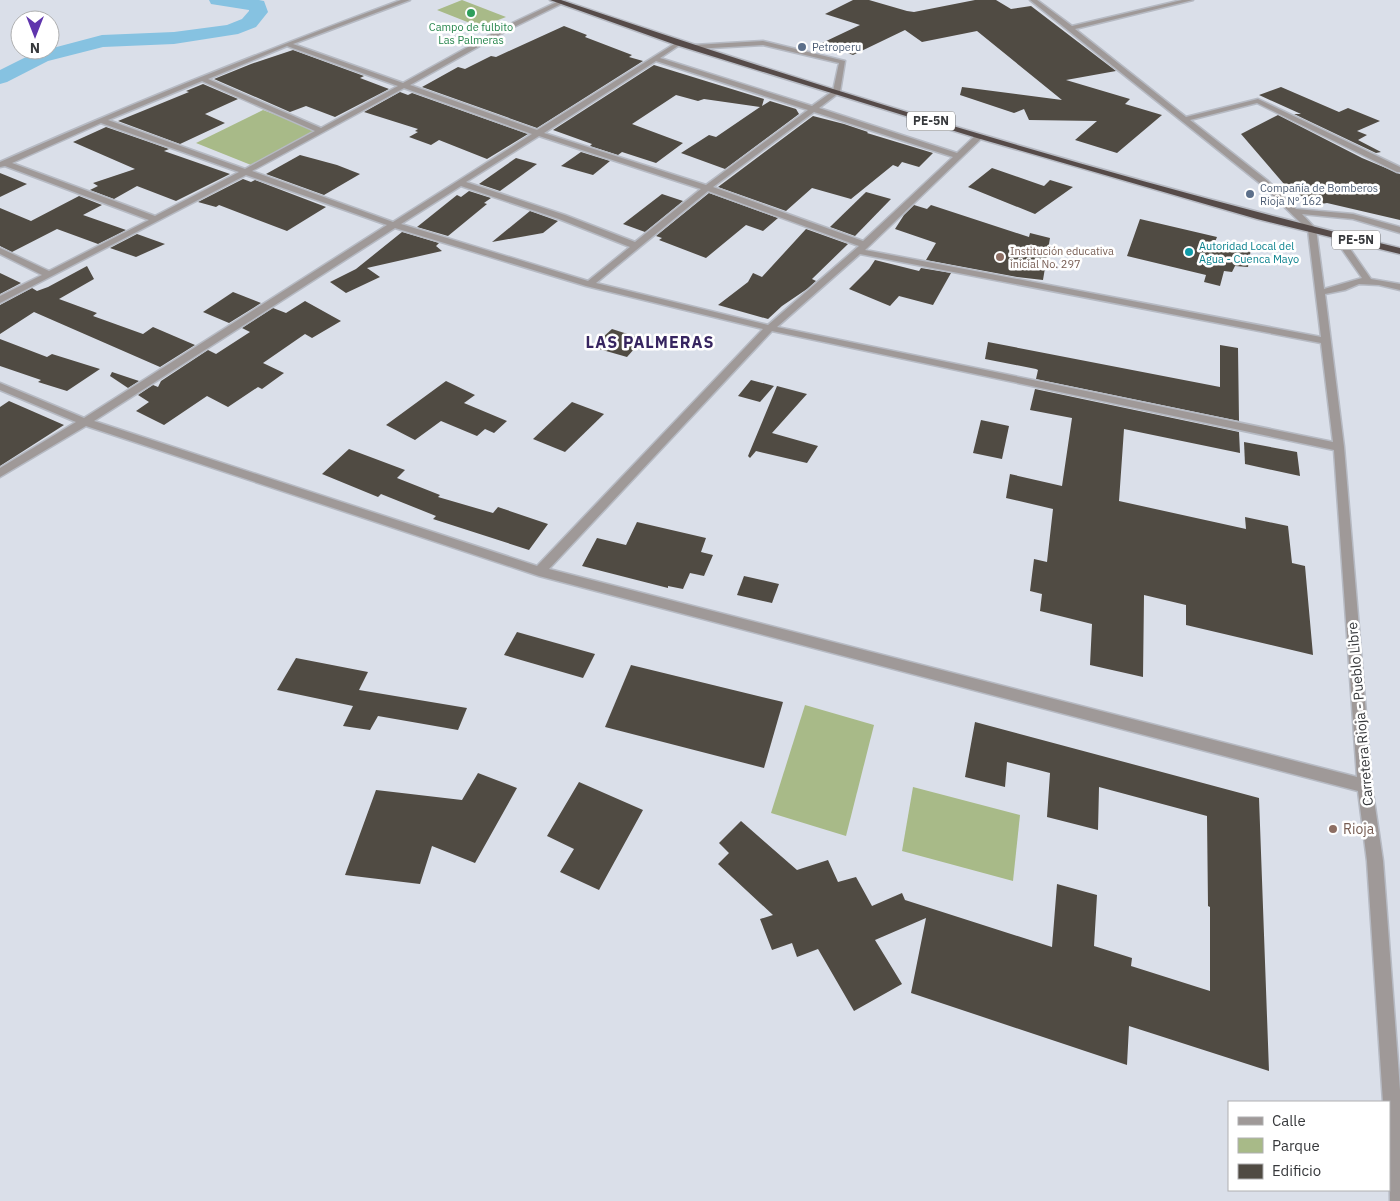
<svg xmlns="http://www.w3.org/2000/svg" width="1400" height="1201" viewBox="0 0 1400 1201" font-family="'IBM Plex Sans',sans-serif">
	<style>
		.green { fill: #a8ba88 }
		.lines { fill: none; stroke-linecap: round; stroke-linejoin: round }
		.river { fill: #86c2e1; fill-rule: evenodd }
		.building { fill: #504b43 }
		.minor-casing { stroke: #b6bac3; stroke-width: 3 }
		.highway-casing { stroke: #b6bac3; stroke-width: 3 }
		.minor { fill: #9f9998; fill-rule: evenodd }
		.highway { fill: #564b49; fill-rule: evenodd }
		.leisure-dot { fill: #2e9e5b; stroke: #fff; stroke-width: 2 }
		.service-dot { fill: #5c6f8a; stroke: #fff; stroke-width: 2 }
		.culture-dot { fill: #0f9aa8; stroke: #fff; stroke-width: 2 }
		.education-dot { fill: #8d6e63; stroke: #fff; stroke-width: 2 }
		.labels { text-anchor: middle; stroke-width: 5; stroke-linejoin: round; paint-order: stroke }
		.far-leisure-label { font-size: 11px; fill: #27864d; stroke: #fff }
		.far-service-label { font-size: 11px; fill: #4e5e75; stroke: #fff; text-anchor: start }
		.far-culture-label { font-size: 11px; fill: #0d838f; stroke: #fff; text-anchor: start }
		.far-education-label { font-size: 11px; fill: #785e54; stroke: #fff; text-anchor: start }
		.shield { fill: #fff; stroke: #737476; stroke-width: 1 }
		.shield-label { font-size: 12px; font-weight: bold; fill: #37393c }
		.street-label { font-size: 14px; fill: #37393c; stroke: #fff }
		.education-label { font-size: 14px; fill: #785e54; stroke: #fff; text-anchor: start }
		.far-district-label { font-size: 16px; font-weight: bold; letter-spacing: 1px; fill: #372560; stroke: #fff }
	</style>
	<rect width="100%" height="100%" fill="#dadfe9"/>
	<!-- green -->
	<g class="green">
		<polygon points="462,0 506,17 480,27 437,10"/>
		<polygon points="263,110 317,130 251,165 196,143"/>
		<polygon points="805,705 874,725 846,836 771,813"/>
		<polygon points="913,787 1020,815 1013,881 902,851"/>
	</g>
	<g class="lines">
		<!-- river -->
		<polygon class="river" points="209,0 259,0 264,1 268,12 256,27 238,34 174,44 103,47 48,61 7,82 0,84 0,70 34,53 102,35 174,32 227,25 242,19 249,11 249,10 211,4"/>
	</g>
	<!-- building -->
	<g class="building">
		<polygon points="853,0 869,0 907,11 914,12 975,0 996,0 1011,9 1031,6 1116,71 1066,80 1130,99 1125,104 1162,115 1117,153 1075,140 1097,121 1029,120 1024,109 1014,113 960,95 962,87 1062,100 977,31 922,42 905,30 853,55 822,43 860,25 825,14"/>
		<polygon points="564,26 587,35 585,37 632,55 629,57 643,61 537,128 422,87 458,67 465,69 491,56 496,57"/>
		<polygon points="293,50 364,76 360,78 389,89 335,117 306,106 290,112 214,79 251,64"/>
		<polygon points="654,65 764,99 762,106 770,101 796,109 799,114 725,169 681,153 709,135 716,137 760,107 704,99 698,101 676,95 632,124 683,143 656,163 622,152 618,155 590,146 592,144 553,130"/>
		<polygon points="203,84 238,99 205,114 225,123 180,144 118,121 189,92 186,91"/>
		<polygon points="1281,87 1339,112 1348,108 1380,121 1357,131 1367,135 1358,140 1381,152 1376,153 1294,114 1301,114 1259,95"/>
		<polygon points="400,92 408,95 412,93 528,134 487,159 439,140 431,145 409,137 418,132 415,131 418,129 364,112"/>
		<polygon points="1278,115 1362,158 1400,174 1400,220 1327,203 1315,205 1284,184 1241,134"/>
		<polygon points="813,116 844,124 868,132 867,133 933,153 919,167 902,162 898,167 893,165 851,199 812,188 786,211 718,187"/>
		<polygon points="106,127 169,149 164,151 230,174 176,201 137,186 114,199 90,190 98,186 93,183 135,169 73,142"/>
		<polygon points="581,152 610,161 593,175 561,166"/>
		<polygon points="300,155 337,165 360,174 324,195 266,174"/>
		<polygon points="516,158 537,164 500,191 479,184"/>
		<polygon points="992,168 1041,185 1044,186 1050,180 1073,187 1035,214 968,187"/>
		<polygon points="0,173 27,184 0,197"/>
		<polygon points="243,179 251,182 255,180 326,207 287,231 219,205 216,207 198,202"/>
		<polygon points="469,191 491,198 484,203 487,204 448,236 417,227 457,195 461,197"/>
		<polygon points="866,192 891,199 855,236 830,227"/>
		<polygon points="709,193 778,218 763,231 746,225 706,258 659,240 662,238 656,236"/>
		<polygon points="662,194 683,201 645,232 623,224"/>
		<polygon points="79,196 102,205 83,215 126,230 98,244 57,229 12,252 0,246 0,208 31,221"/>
		<polygon points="914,205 927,209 931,205 1029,237 1030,233 1050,238 1043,280 1017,277 926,260 936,243 895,229 904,215"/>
		<polygon points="530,211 558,221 543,233 492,242"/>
		<polygon points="1140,219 1217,237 1215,242 1251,249 1248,267 1235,266 1232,272 1224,271 1220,286 1204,282 1206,275 1127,256"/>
		<polygon points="806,229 848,244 812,279 816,281 807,289 782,306 768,319 718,305 748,282 753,273 762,277"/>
		<polygon points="402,232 439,243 436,246 442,251 367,268 380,277 346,293 330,282 356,269"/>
		<polygon points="137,234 165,244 136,257 110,248"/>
		<polygon points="875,260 919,271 921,268 951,273 933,305 899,296 890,306 849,289 869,269"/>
		<polygon points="87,266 94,279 59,299 97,313 93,316 143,334 153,327 195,345 160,367 34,312 0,334 0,305 32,288 37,291 48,287"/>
		<polygon points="0,273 21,283 0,294"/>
		<polygon points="233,292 261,303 229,323 203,312"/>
		<polygon points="305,301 341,321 312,338 305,334 263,363 284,373 262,389 258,387 228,407 207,396 164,425 136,411 149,402 138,395 153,385 158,387 161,381 208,350 216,354 250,332 242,328 273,308 286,313"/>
		<polygon points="612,329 643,339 627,357 592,347"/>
		<polygon points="0,339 47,357 52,354 100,369 67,391 38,382 41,380 0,366"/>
		<polygon points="988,342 1220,387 1220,345 1238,348 1239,421 1036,379 1038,370 1036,369 985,359"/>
		<polygon points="112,372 139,381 128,388 110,376"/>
		<polygon points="751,380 774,386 760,402 738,396"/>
		<polygon points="446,381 475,395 464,403 507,421 494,433 485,429 477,436 441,421 415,440 386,425"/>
		<polygon points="777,386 807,394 772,433 818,446 807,463 756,451 750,458 748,456"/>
		<polygon points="1035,389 1239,432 1240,453 1124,429 1119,501 1246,529 1245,517 1288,526 1292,563 1305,566 1313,655 1186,625 1186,605 1144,595 1143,677 1090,665 1092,624 1040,611 1042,594 1030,591 1034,559 1047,562 1053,509 1006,498 1010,474 1062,486 1072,418 1030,410"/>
		<polygon points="9,401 64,425 0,466 0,407"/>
		<polygon points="572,402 604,414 565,452 533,439"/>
		<polygon points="981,420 1009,426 1002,459 973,453"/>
		<polygon points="1244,442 1297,452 1300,476 1245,464"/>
		<polygon points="349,449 405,470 397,478 440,495 438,497 493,513 498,507 548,524 529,550 433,519 436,516 381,494 378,497 322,474"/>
		<polygon points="637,522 706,538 701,552 713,555 704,576 690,573 683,589 668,586 668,588 582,566 597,538 626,545"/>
		<polygon points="744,576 779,584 772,603 737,595"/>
		<polygon points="517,632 595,654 583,678 504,655"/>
		<polygon points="296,658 368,672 359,690 467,708 458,730 378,716 370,730 343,726 353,706 277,690"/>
		<polygon points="631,665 783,702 764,768 605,727"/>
		<polygon points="975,722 1259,798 1269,1071 1129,1026 1127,1065 911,993 926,918 875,940 902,984 854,1011 818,949 797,957 792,943 772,950 760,919 773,915 718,864 729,853 719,843 741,821 797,870 828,860 838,882 856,877 872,906 902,893 905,900 1052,947 1057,884 1097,895 1094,946 1132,958 1131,966 1210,991 1210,907 1208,906 1207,816 1099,787 1098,830 1047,817 1050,773 1007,762 1005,787 965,777"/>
		<polygon points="478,773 517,788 475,863 432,846 420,884 345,875 376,790 462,800"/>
		<polygon points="579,782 643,810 599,890 560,872 574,849 547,836"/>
	</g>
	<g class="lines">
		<defs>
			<path id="minor" d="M401,0H410L293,44L403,83L506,26L559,1H563V3L510,29L410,85L537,130L679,41L681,42V44L660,58L812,106L833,91L839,63L763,45L694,49L691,47L694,45L763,41L845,61L840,92L819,108L957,153L977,134L984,136L865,250L1321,337L1308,230L1262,185L1030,0H1037L1072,26L1182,0H1193L1075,29L1186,117L1258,99L1400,167V172H1397L1257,103L1190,120L1268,181L1296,209L1353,214L1400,227V233L1353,219L1302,214L1316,229L1324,289L1362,278L1332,235L1336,232L1339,233L1371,279L1400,284V290L1379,285L1359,284L1345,290L1325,294L1344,447L1372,786L1383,861L1400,1090V1201H1390L1389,1102H1383L1367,861L1358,791L539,576L86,426L0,477V468L76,422L0,390V383L84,418L387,225L246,175L0,303V296L42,275L0,254V248L49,271L149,220L5,166L0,167V162C132,103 266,50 401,0ZM287,46L398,86L321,128L208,79ZM656,61L808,110L706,185L544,133ZM202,81L315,131L245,169L108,120ZM404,88L532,134L393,222L252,171ZM814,112L953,157L863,241L713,187ZM101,123L239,172L155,216L12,163ZM539,136L701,189L635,242L565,215L466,182ZM461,186L559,219L630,247L588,281L401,224ZM708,191L859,246L768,325L596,283ZM395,228L586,286L763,329L537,566L94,421ZM860,254L1321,343L1333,442L777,327ZM772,331L1334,450L1357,777L549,569Z"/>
			<path id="highway" d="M550,0H561C837,94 1117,179 1400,248V254L1257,219L977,138L676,45Z"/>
		</defs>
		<!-- minor casing -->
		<use href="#minor" class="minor-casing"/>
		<!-- highway casing -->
		<use href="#highway" class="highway-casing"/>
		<!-- minor -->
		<use href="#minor" class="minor"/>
		<!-- highway -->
		<use href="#highway" class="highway"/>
	</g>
	<!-- markers -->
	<circle class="leisure-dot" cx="471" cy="13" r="5"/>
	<g class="service-dot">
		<circle cx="802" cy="47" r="5"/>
		<circle cx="1250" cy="194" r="5"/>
	</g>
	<circle class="culture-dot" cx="1189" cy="252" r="5"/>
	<g class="education-dot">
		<circle cx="1000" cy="257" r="5"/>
		<circle cx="1333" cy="829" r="5"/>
	</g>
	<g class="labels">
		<!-- far-leisure labels -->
		<g class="far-leisure-label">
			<text x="471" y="31">Campo de fulbito<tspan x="471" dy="13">Las Palmeras</tspan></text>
		</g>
		<!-- far-service labels -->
		<g class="far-service-label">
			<text x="812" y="51">Petroperu</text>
			<text x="1260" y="192">Compañía de Bomberos<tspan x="1260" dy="13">Rioja Nº 162</tspan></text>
		</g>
		<!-- far-culture labels -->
		<g class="far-culture-label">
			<text x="1199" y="250">Autoridad Local del<tspan x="1199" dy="13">Agua - Cuenca Mayo</tspan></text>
		</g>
		<!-- far-education labels -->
		<g class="far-education-label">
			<text x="1010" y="255">Institución educativa<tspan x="1010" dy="13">inicial No. 297</tspan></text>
		</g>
		<!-- shield labels -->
		<g class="shield">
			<rect x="907" y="111.5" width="48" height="19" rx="4"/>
			<rect x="1332" y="230.5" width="48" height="19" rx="4"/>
		</g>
		<g class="shield-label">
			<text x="931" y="125">PE-5N</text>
			<text x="1356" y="244">PE-5N</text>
		</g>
		<!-- street labels -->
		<g class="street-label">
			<text transform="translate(1360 714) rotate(-95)" y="5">Carretera Rioja - Pueblo Libre</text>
		</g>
		<!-- education labels -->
		<g class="education-label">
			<text x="1343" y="834">Rioja</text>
		</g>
		<!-- far-district labels -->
		<g class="far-district-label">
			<text x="650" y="348">LAS PALMERAS</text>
		</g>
	</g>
	<!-- legend -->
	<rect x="1228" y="1101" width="162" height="90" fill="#ffffff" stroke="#afb0b1"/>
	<rect x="1238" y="1117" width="25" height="8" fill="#9f9998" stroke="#afb0b1"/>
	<text x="1272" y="1126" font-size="15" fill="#37393c">Calle</text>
	<rect x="1238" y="1138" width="25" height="15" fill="#a8ba88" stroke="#afb0b1"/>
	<text x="1272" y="1151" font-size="15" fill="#37393c">Parque</text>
	<rect x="1238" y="1164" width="25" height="15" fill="#504b43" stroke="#afb0b1"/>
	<text x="1272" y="1176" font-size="15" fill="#37393c">Edificio</text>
	<!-- north arrow -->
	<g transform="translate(35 35) rotate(180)"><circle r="24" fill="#ffffff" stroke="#afb0b1"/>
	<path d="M0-4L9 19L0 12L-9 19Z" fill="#5f35ad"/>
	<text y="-8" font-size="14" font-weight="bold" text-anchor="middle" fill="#37393c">N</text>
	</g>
</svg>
